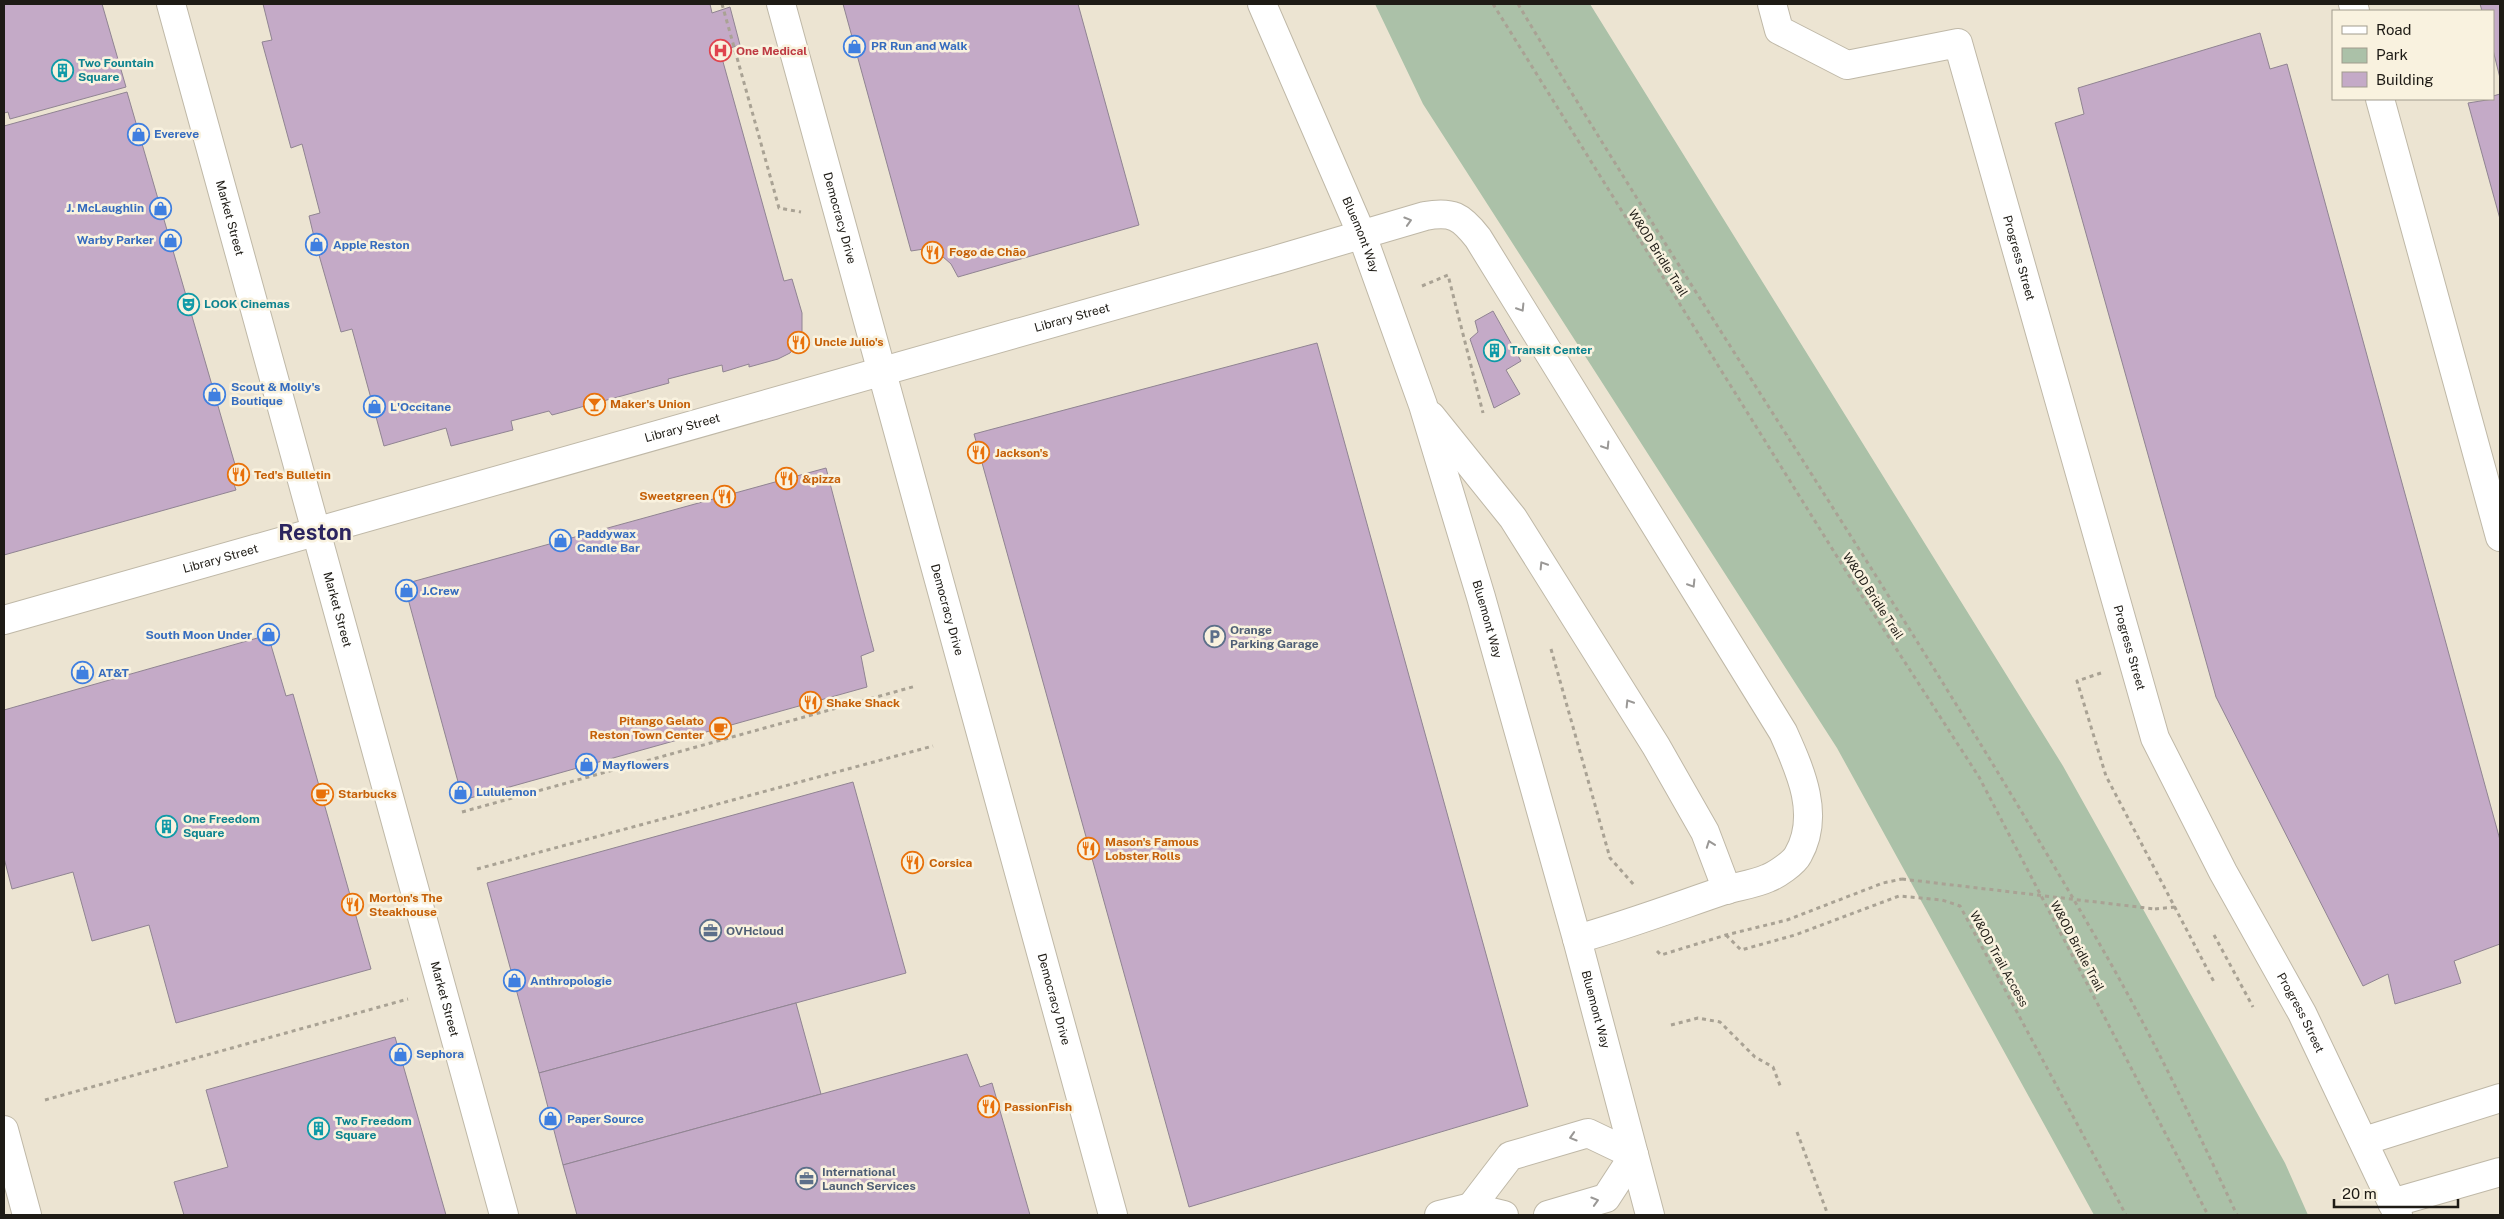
<svg xmlns="http://www.w3.org/2000/svg" width="2504" height="1219" viewBox="0 0 2504 1219" font-family="'Public Sans',sans-serif">
	<style>
		.green { fill: #abc1a8 }
		.building { fill: #c4aac7; stroke: #908492 }
		.lines { fill: none; stroke-linecap: round; stroke-linejoin: round }
		.minor-casing { stroke: #bfb8a7; stroke-width: 30 }
		.path { stroke: #a9a294; stroke-width: 3; stroke-dasharray: 4 4; stroke-linecap: butt }
		.minor { stroke: #fff; stroke-width: 28 }
		.path-bridge { stroke: #a9a294; stroke-width: 3; stroke-dasharray: 4 4; stroke-linecap: butt }
		.oneway { stroke: #9a9896 }
		.labels { text-anchor: middle; stroke-width: 5; stroke-linejoin: round; paint-order: stroke }
		.shop-label { font-size: 12px; font-weight: bold; fill: #366cbe; stroke: #f9f2df; text-anchor: start }
		.health-label { font-size: 12px; font-weight: bold; fill: #be3a42; stroke: #f9f2df; text-anchor: start }
		.culture-label { font-size: 12px; font-weight: bold; fill: #0d838f; stroke: #f9f2df; text-anchor: start }
		.street-label { font-size: 12px; fill: #1e1b15; stroke: #f9f2df }
		.food-label { font-size: 12px; font-weight: bold; fill: #c56008; stroke: #f9f2df; text-anchor: start }
		.service-label { font-size: 12px; font-weight: bold; fill: #4e5e75; stroke: #f9f2df; text-anchor: start }
		.town-label { font-size: 22px; font-weight: bold; fill: #2b245f; stroke: #f9f2df }
	</style>
	<rect width="100%" height="100%" fill="#ece4d2"/>
	<!-- green -->
	<polygon class="green" points="1375,4 1590,4 2063,766 2285,1163 2308,1215 2094,1215 1837,748 1423,104"/>
	<!-- building -->
	<g class="building">
		<polygon points="4,4 102,4 126,87 10,119 8,112 4,113"/>
		<polygon points="263,4 710,4 712,13 730,7 740,45 720,51 784,281 792,279 802,313 802,331 798,342 790,353 778,359 749,367 749,364 723,372 722,365 668,379 669,383 552,415 549,411 511,421 513,430 451,446 446,428 384,446 352,329 341,332 315,241 309,216 320,213 302,144 291,148 262,42 272,40"/>
		<polygon points="843,4 1078,4 1139,225 958,277 951,264 942,256 924,249 911,251"/>
		<polygon points="2480,4 2500,4 2500,78 2493,50 2493,11 2482,11"/>
		<polygon points="2260,33 2270,69 2287,64 2500,840 2500,944 2454,961 2461,983 2395,1004 2388,974 2363,986 2216,697 2055,123 2084,114 2078,88"/>
		<polygon points="127,92 236,468 229,470 236,490 4,555 4,126"/>
		<polygon points="2500,94 2500,219 2468,103 2493,99 2493,96"/>
		<polygon points="1493,311 1521,361 1506,370 1520,394 1494,408 1470,339 1478,332 1475,321"/>
		<polygon points="1317,343 1528,1106 1189,1207 974,434"/>
		<polygon points="826,468 874,651 861,656 867,687 463,800 404,584"/>
		<polygon points="268,635 286,696 293,694 371,969 176,1023 149,925 92,941 73,872 12,889 4,858 4,710"/>
		<polygon points="853,782 906,973 539,1073 487,883"/>
		<polygon points="796,1003 821,1094 563,1165 539,1073"/>
		<polygon points="395,1037 446,1215 184,1215 174,1182 228,1167 206,1090"/>
		<polygon points="967,1054 980,1087 992,1083 1030,1215 577,1215 563,1165"/>
	</g>
	<g class="lines">
		<defs>
			<g id="minor">
				<path id="s1" d="M171,4L504,1215"/>
				<path id="s2" d="M781,4L1113,1215"/>
				<path id="s3" d="M1262,4L1362,235L1423,405L1481,597L1577,939L1650,1215"/>
				<path id="s4" d="M1772,4L1779,30L1847,65L1958,43L2155,738L2223,872L2302,1013L2398,1215"/>
				<polyline points="2353,4 2355,11"/>
				<polyline points="2380,99 2500,537"/>
				<polyline points="1431,416 1513,518 1656,746 1705,832 1727,890"/>
				<path id="s5" d="M4,620L1279,259L1425,216C1452,211 1461,216 1478,238L1783,732C1800,770 1821,815 1798,855C1794,863 1776,875 1768,878C1755,884 1739,886 1725,890C1675,907 1627,925 1577,939"/>
				<polyline points="4,1130 27,1215"/>
				<polyline points="2364,1141 2500,1098"/>
				<polyline points="2392,1203 2500,1172"/>
				<polyline points="1471,1207 1510,1156 1588,1133 1634,1155"/>
				<polyline points="1439,1215 1471,1207 1504,1215"/>
				<polyline points="1548,1215 1606,1198 1634,1155"/>
			</g>
		</defs>
		<!-- minor casing -->
		<use href="#minor" class="minor-casing"/>
		<!-- path -->
		<g class="path">
			<polyline points="722,4 779,208 801,212"/>
			<polyline points="1493,4 1846,571 1979,777 2208,1215"/>
			<path d="M1518,4C1708,322 1918,628 2103,950C2152,1035 2195,1126 2237,1215"/>
			<polyline points="1422,286 1448,275 1483,413"/>
			<polyline points="1551,649 1610,858 1634,885"/>
			<polyline points="2101,673 2077,681 2106,776 2214,982"/>
			<polyline points="462,812 916,686"/>
			<polyline points="477,869 933,746"/>
			<polyline points="2155,909 2175,907"/>
			<polyline points="1726,935 1741,950 1795,935 1899,896 1942,900 1960,906 2126,1215"/>
			<polyline points="2214,935 2253,1007"/>
			<polyline points="1657,951 1661,955 1726,935 1787,920 1883,883 1902,879"/>
			<polyline points="1671,1025 1698,1018 1720,1022 1755,1057 1773,1067 1781,1088"/>
			<polyline points="45,1100 408,999"/>
			<polyline points="1797,1132 1828,1215"/>
		</g>
		<!-- minor -->
		<use href="#minor" class="minor"/>
		<!-- path-bridge -->
		<polyline class="path-bridge" points="1902,879 2155,909"/>
	</g>
	<!-- one-way arrows -->
	<defs><path id="oneway-chevron" d="M-2-3.5L2.5 0L-2 3.5" fill="none" stroke-width="1.6" stroke-linecap="round" stroke-linejoin="round" transform="scale(1.25)"/></defs>
	<g class="oneway">
		<use href="#oneway-chevron" transform="translate(1408 221) rotate(-17)"/>
		<use href="#oneway-chevron" transform="translate(1521 308) rotate(58)"/>
		<use href="#oneway-chevron" transform="translate(1606 446) rotate(58)"/>
		<use href="#oneway-chevron" transform="translate(1543 565) rotate(-122)"/>
		<use href="#oneway-chevron" transform="translate(1692 584) rotate(58)"/>
		<use href="#oneway-chevron" transform="translate(1629 703) rotate(-122)"/>
		<use href="#oneway-chevron" transform="translate(1710 844) rotate(-110)"/>
		<use href="#oneway-chevron" transform="translate(1573 1137) rotate(163)"/>
		<use href="#oneway-chevron" transform="translate(1595 1201) rotate(-17)"/>
	</g>
	<!-- icons -->
	<defs>
		<symbol id="shop-ring" viewBox="-11 -11 22 22"><circle r="9.5" fill="#f9f2df" stroke="#3f7fe0" stroke-width="1.5"/><path d="M-5-2.5h2.3a2.7 3.5 0 0 1 5.4 0H5L5.5 6h-11ZM-1.5-2.5h3a1.5 2.3 0 0 0-3 0Z" fill="#3f7fe0"/></symbol>
		<symbol id="hospital-ring" viewBox="-11 -11 22 22"><circle r="9.5" fill="#f9f2df" stroke="#e0444e" stroke-width="1.5"/><path d="M-5-5h3v3.5h4V-5h3V5h-3V1.5h-4V5h-3Z" fill="#e0444e"/></symbol>
		<symbol id="building-ring" viewBox="-11 -11 22 22"><circle r="9.5" fill="#f9f2df" stroke="#0f9aa8" stroke-width="1.5"/><path d="M-4-6H4V6H1V3H-1V6H-4ZM-2.5-4.3h1.7v1.8h-1.7ZM.8-4.3h1.7v1.8H.8ZM-2.5-1h1.7V.8h-1.7ZM.8-1h1.7V.8H.8Z" fill="#0f9aa8"/></symbol>
		<symbol id="restaurant-ring" viewBox="-11 -11 22 22"><circle r="9.5" fill="#f9f2df" stroke="#e8710a" stroke-width="1.5"/><path d="M-5-6h1v4h1v-4h1v4h1v-4h1v5L-1.5 .5V6h-2V.5L-5-1ZM5-6V6H3V1.5H1.5Q1.5-4 5-6Z" fill="#e8710a"/></symbol>
		<symbol id="theatre-ring" viewBox="-11 -11 22 22"><circle r="9.5" fill="#f9f2df" stroke="#0f9aa8" stroke-width="1.5"/><path d="M-5-5.5Q0-4 5-5.5V0Q5 5 0 6Q-5 5-5 0ZM-3.3-2.5H-1v1.5H-3.3ZM1-2.5H3.3v1.5H1ZM-2.8 1Q0 5.5 2.8 1Z" fill="#0f9aa8"/></symbol>
		<symbol id="bar-ring" viewBox="-11 -11 22 22"><circle r="9.5" fill="#f9f2df" stroke="#e8710a" stroke-width="1.5"/><path d="M-6-5H6L.8 .8V4.5H3.5V6h-7V4.5H-.8V.8Z" fill="#e8710a"/></symbol>
		<symbol id="parking-ring" viewBox="-11 -11 22 22"><circle r="9.5" fill="#f9f2df" stroke="#5c6f8a" stroke-width="1.5"/><path d="M-3.5-5.5H1a3.5 3.5 0 0 1 0 7H-1V5.5H-3.5ZM-1-3.4V-.6H.8a1.4 1.4 0 0 0 0-2.8Z" fill="#5c6f8a"/></symbol>
		<symbol id="cafe-ring" viewBox="-11 -11 22 22"><circle r="9.5" fill="#f9f2df" stroke="#e8710a" stroke-width="1.5"/><path d="M-5.5-4.5H6V0H3Q3 3.5 0 3.5H-2.5Q-5.5 3.5-5.5 0ZM3-3.2v2h1.7v-2ZM-6 4.5H4V6H-6Z" fill="#e8710a"/></symbol>
		<symbol id="office-ring" viewBox="-11 -11 22 22"><circle r="9.5" fill="#f9f2df" stroke="#5c6f8a" stroke-width="1.5"/><path d="M-6-3h4V-5.5h4V-3h4V5H-6ZM-1-4.5V-3h2v-1.5ZM-6 0V1H6V0Z" fill="#5c6f8a"/></symbol>
	</defs>
	<g fill-rule="evenodd">
		<use href="#shop-ring" x="842" y="34" width="25" height="25"/>
		<use href="#hospital-ring" x="708" y="38" width="25" height="25"/>
		<use href="#building-ring" x="50" y="58" width="25" height="25"/>
		<use href="#shop-ring" x="126" y="122" width="25" height="25"/>
		<use href="#shop-ring" x="148" y="196" width="25" height="25"/>
		<use href="#shop-ring" x="158" y="228" width="25" height="25"/>
		<use href="#shop-ring" x="304" y="232" width="25" height="25"/>
		<use href="#restaurant-ring" x="920" y="240" width="25" height="25"/>
		<use href="#theatre-ring" x="176" y="292" width="25" height="25"/>
		<use href="#restaurant-ring" x="786" y="330" width="25" height="25"/>
		<use href="#building-ring" x="1482" y="338" width="25" height="25"/>
		<use href="#shop-ring" x="202" y="382" width="25" height="25"/>
		<use href="#bar-ring" x="582" y="392" width="25" height="25"/>
		<use href="#shop-ring" x="362" y="394" width="25" height="25"/>
		<use href="#restaurant-ring" x="966" y="440" width="25" height="25"/>
		<use href="#restaurant-ring" x="226" y="462" width="25" height="25"/>
		<use href="#restaurant-ring" x="774" y="466" width="25" height="25"/>
		<use href="#restaurant-ring" x="712" y="484" width="25" height="25"/>
		<use href="#shop-ring" x="548" y="528" width="25" height="25"/>
		<use href="#shop-ring" x="394" y="578" width="25" height="25"/>
		<use href="#shop-ring" x="256" y="622" width="25" height="25"/>
		<use href="#parking-ring" x="1202" y="624" width="25" height="25"/>
		<use href="#shop-ring" x="70" y="660" width="25" height="25"/>
		<use href="#restaurant-ring" x="798" y="690" width="25" height="25"/>
		<use href="#cafe-ring" x="708" y="716" width="25" height="25"/>
		<use href="#shop-ring" x="574" y="752" width="25" height="25"/>
		<use href="#shop-ring" x="448" y="780" width="25" height="25"/>
		<use href="#cafe-ring" x="310" y="782" width="25" height="25"/>
		<use href="#building-ring" x="154" y="814" width="25" height="25"/>
		<use href="#restaurant-ring" x="1076" y="836" width="25" height="25"/>
		<use href="#restaurant-ring" x="900" y="850" width="25" height="25"/>
		<use href="#restaurant-ring" x="340" y="892" width="25" height="25"/>
		<use href="#office-ring" x="698" y="918" width="25" height="25"/>
		<use href="#shop-ring" x="502" y="968" width="25" height="25"/>
		<use href="#shop-ring" x="388" y="1042" width="25" height="25"/>
		<use href="#restaurant-ring" x="976" y="1094" width="25" height="25"/>
		<use href="#shop-ring" x="538" y="1106" width="25" height="25"/>
		<use href="#building-ring" x="306" y="1116" width="25" height="25"/>
		<use href="#office-ring" x="794" y="1166" width="25" height="25"/>
	</g>
	<g class="labels">
		<!-- shop labels -->
		<g class="shop-label">
			<text x="871" y="50">PR Run and Walk</text>
			<text x="154" y="138">Evereve</text>
			<text x="144" y="212" text-anchor="end">J. McLaughlin</text>
			<text x="154" y="244" text-anchor="end">Warby Parker</text>
			<text x="333" y="249">Apple Reston</text>
			<text x="231" y="391">Scout &amp; Molly's<tspan x="231" dy="14">Boutique</tspan></text>
			<text x="390" y="411">L'Occitane</text>
			<text x="577" y="538">Paddywax<tspan x="577" dy="14">Candle Bar</tspan></text>
			<text x="422" y="595">J.Crew</text>
			<text x="252" y="639" text-anchor="end">South Moon Under</text>
			<text x="98" y="677">AT&amp;T</text>
			<text x="602" y="769">Mayflowers</text>
			<text x="476" y="796">Lululemon</text>
			<text x="530" y="985">Anthropologie</text>
			<text x="416" y="1058">Sephora</text>
			<text x="567" y="1123">Paper Source</text>
		</g>
		<!-- health labels -->
		<g class="health-label">
			<text x="736" y="55">One Medical</text>
		</g>
		<!-- culture labels -->
		<g class="culture-label">
			<text x="78" y="67">Two Fountain<tspan x="78" dy="14">Square</tspan></text>
			<text x="204" y="308">LOOK Cinemas</text>
			<text x="1510" y="354">Transit Center</text>
			<text x="183" y="823">One Freedom<tspan x="183" dy="14">Square</tspan></text>
			<text x="335" y="1125">Two Freedom<tspan x="335" dy="14">Square</tspan></text>
		</g>
		<!-- street labels -->
		<g class="street-label">
			<text dy="4" stroke="none"><textPath href="#s1" startOffset="222">Market Street</textPath></text>
			<text dy="4" stroke="none"><textPath href="#s2" startOffset="222">Democracy Drive</textPath></text>
			<text dy="4" stroke="none"><textPath href="#s3" startOffset="251">Bluemont Way</textPath></text>
			<text transform="translate(1658 253) rotate(58)" y="4">W&amp;OD Bridle Trail</text>
			<text dy="4" stroke="none"><textPath href="#s4" startOffset="440">Progress Street</textPath></text>
			<text dy="4" stroke="none"><textPath href="#s5" startOffset="1110">Library Street</textPath></text>
			<text dy="4" stroke="none"><textPath href="#s5" startOffset="705">Library Street</textPath></text>
			<text dy="4" stroke="none"><textPath href="#s5" startOffset="225">Library Street</textPath></text>
			<text transform="translate(1873 596) rotate(57)" y="4">W&amp;OD Bridle Trail</text>
			<text dy="4" stroke="none"><textPath href="#s1" startOffset="628">Market Street</textPath></text>
			<text dy="4" stroke="none"><textPath href="#s2" startOffset="628">Democracy Drive</textPath></text>
			<text dy="4" stroke="none"><textPath href="#s3" startOffset="656">Bluemont Way</textPath></text>
			<text dy="4" stroke="none"><textPath href="#s4" startOffset="845">Progress Street</textPath></text>
			<text transform="translate(2077 946) rotate(62)" y="4">W&amp;OD Bridle Trail</text>
			<text transform="translate(1999 959) rotate(61)" y="4">W&amp;OD Trail Access</text>
			<text dy="4" stroke="none"><textPath href="#s1" startOffset="1032">Market Street</textPath></text>
			<text dy="4" stroke="none"><textPath href="#s2" startOffset="1032">Democracy Drive</textPath></text>
			<text dy="4" stroke="none"><textPath href="#s3" startOffset="1061">Bluemont Way</textPath></text>
			<text dy="4" stroke="none"><textPath href="#s4" startOffset="1250">Progress Street</textPath></text>
		</g>
		<!-- food labels -->
		<g class="food-label">
			<text x="949" y="256">Fogo de Chão</text>
			<text x="814" y="346">Uncle Julio's</text>
			<text x="610" y="408">Maker's Union</text>
			<text x="995" y="457">Jackson's</text>
			<text x="254" y="479">Ted's Bulletin</text>
			<text x="802" y="483">&amp;pizza</text>
			<text x="709" y="500" text-anchor="end">Sweetgreen</text>
			<text x="826" y="707">Shake Shack</text>
			<text x="704" y="725" text-anchor="end">Pitango Gelato<tspan x="704" dy="14">Reston Town Center</tspan></text>
			<text x="338" y="798">Starbucks</text>
			<text x="1105" y="846">Mason's Famous<tspan x="1105" dy="14">Lobster Rolls</tspan></text>
			<text x="929" y="867">Corsica</text>
			<text x="369" y="902">Morton's The<tspan x="369" dy="14">Steakhouse</tspan></text>
			<text x="1004" y="1111">PassionFish</text>
		</g>
		<!-- service labels -->
		<g class="service-label">
			<text x="1230" y="634">Orange<tspan x="1230" dy="14">Parking Garage</tspan></text>
			<text x="726" y="935">OVHcloud</text>
			<text x="822" y="1176">International<tspan x="822" dy="14">Launch Services</tspan></text>
		</g>
		<!-- town labels -->
		<g class="town-label">
			<text x="315" y="540">Reston</text>
		</g>
	</g>
	<!-- border -->
	<rect width="2504" height="1219" fill="none" stroke="#1e1b15" stroke-width="10"/>
	<!-- legend -->
	<rect x="2332" y="10" width="162" height="90" fill="#f9f2df" stroke="#a19c8e"/>
	<rect x="2342" y="26" width="25" height="8" fill="#ffffff" stroke="#a19c8e"/>
	<text x="2376" y="35" font-size="15" fill="#1e1b15">Road</text>
	<rect x="2342" y="48" width="25" height="15" fill="#abc1a8" stroke="#a19c8e"/>
	<text x="2376" y="60" font-size="15" fill="#1e1b15">Park</text>
	<rect x="2342" y="72" width="25" height="15" fill="#c4aac7" stroke="#a19c8e"/>
	<text x="2376" y="85" font-size="15" fill="#1e1b15">Building</text>
	<!-- scale -->
	<path d="M2334 1199v8h124v-8" fill="none" stroke="#1e1b15" stroke-width="2.5"/>
	<text x="2342" y="1199" font-size="15" fill="#1e1b15" stroke="#f9f2df" stroke-width="4" paint-order="stroke">20 m</text>
</svg>
